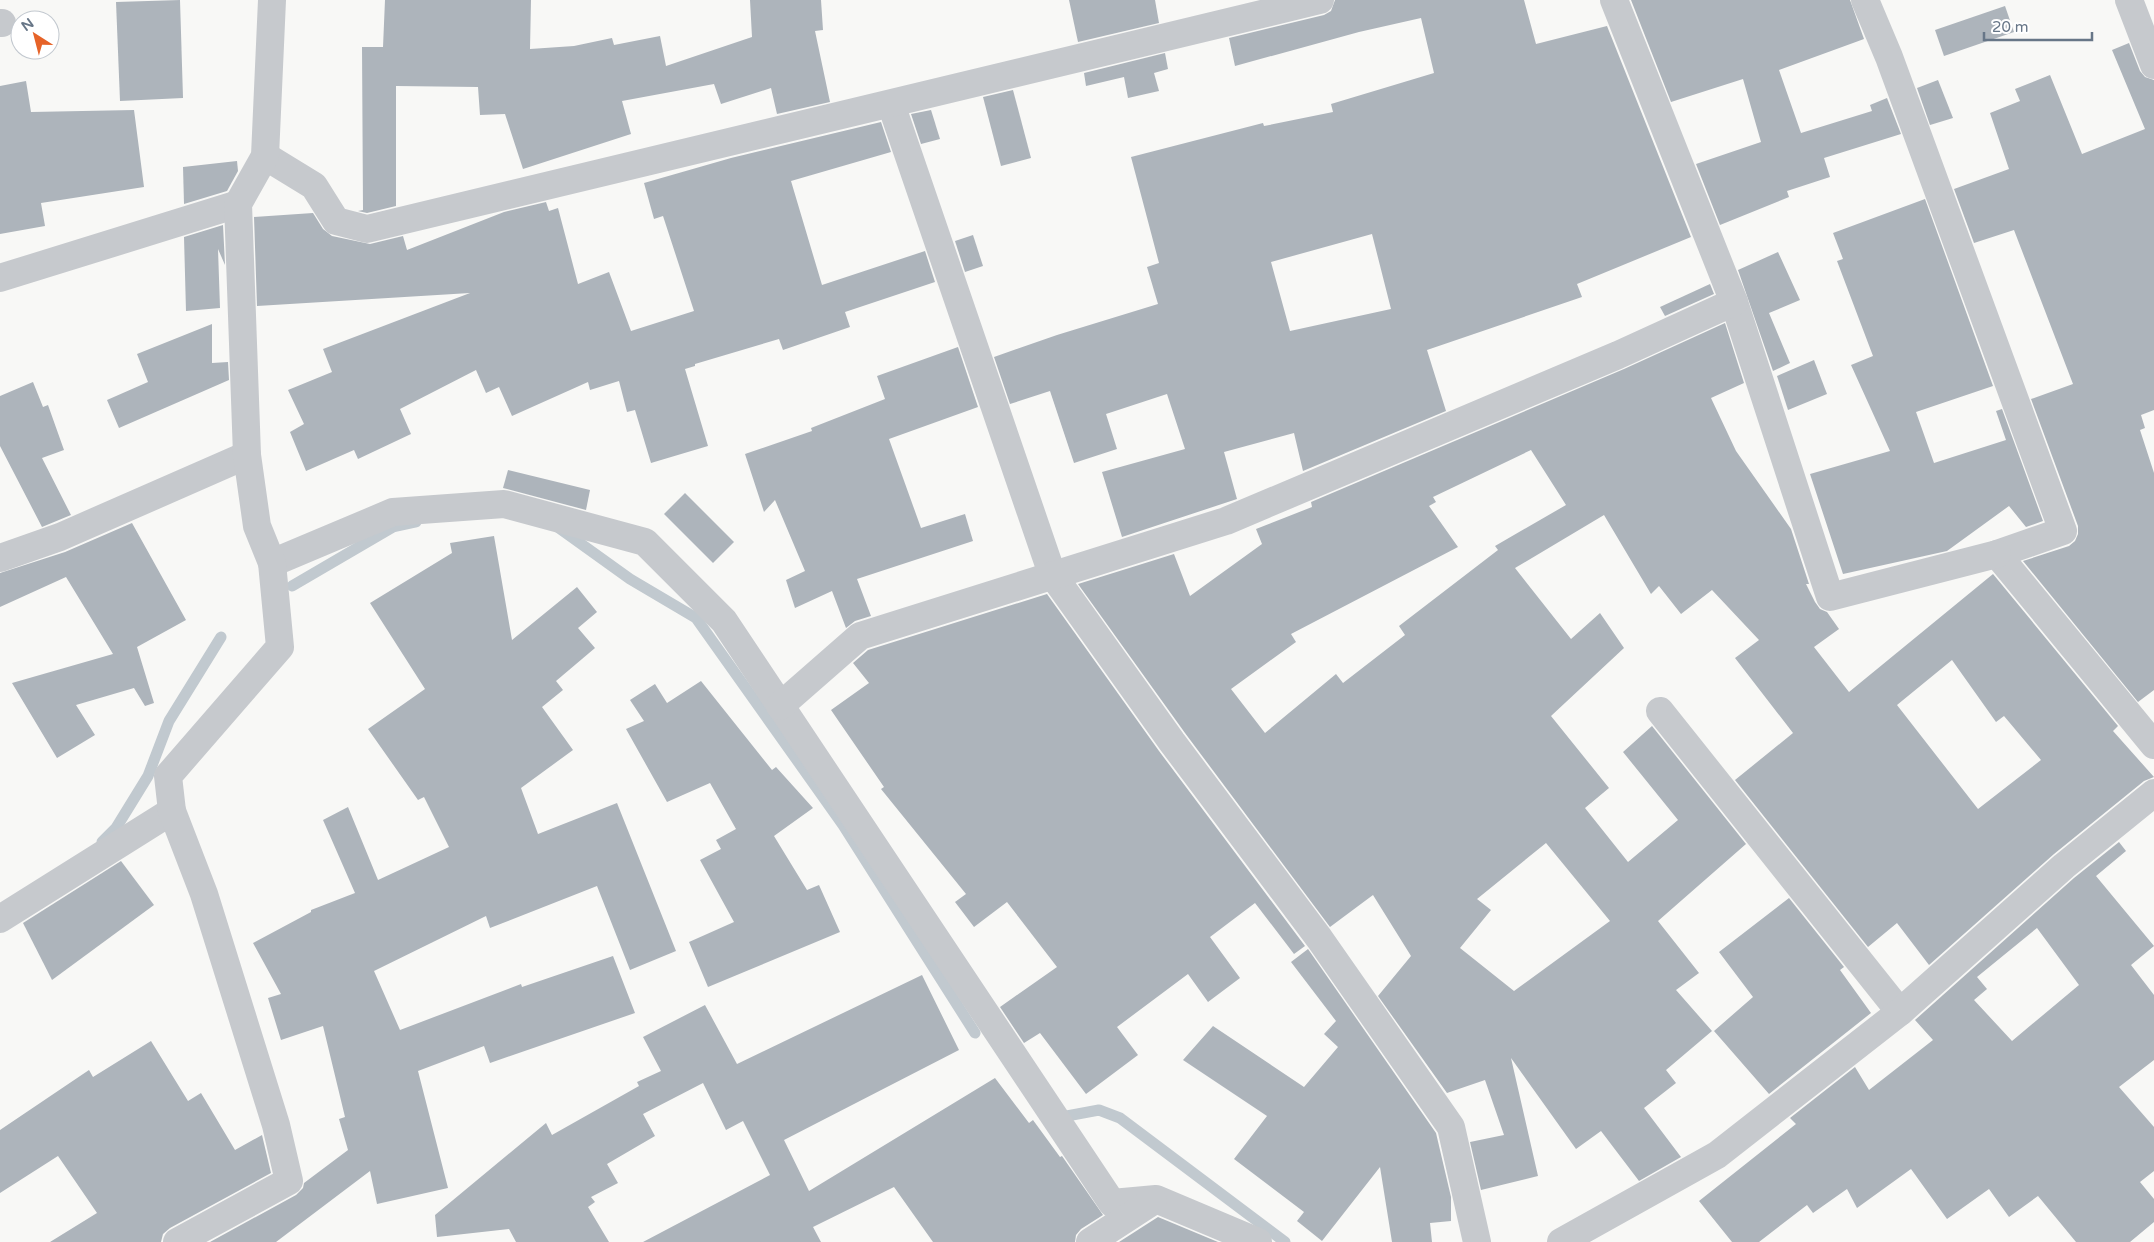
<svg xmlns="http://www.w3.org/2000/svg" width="2154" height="1242" viewBox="0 0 2154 1242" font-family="'Varela Round',sans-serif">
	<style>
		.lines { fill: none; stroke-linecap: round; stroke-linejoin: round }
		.stream { stroke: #c1c9cf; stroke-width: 11 }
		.building { fill: #adb4bb; fill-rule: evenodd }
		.street { stroke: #c6c9cd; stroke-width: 28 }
	</style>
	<rect width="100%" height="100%" fill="#f8f8f6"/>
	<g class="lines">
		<!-- stream -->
		<g class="stream">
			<polyline points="559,528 630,579 696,618 843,825 975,1033"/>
			<polyline points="292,586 393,527 416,522"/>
			<polyline points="102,842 116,828 148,776 169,721 221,637"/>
			<polyline points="1056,1118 1099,1110 1120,1118 1285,1242"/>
		</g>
	</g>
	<!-- building -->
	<g class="building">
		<polygon points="180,0 183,98 120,101 116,2"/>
		<polygon points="385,0 531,0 530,49 574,46 612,38 614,45 660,36 666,66 752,37 750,0 821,0 823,30 815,31 830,102 777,114 771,88 721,104 714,84 622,101 631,134 523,169 505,114 480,115 478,87 396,86 396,206 367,213 358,211 363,210 362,47 383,47"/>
		<polygon points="1069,0 1155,0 1159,23 1078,42"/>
		<path d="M1335,0H1524L1536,44L1607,26L1691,237L1577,284L1582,297L1427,350L1446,411L1303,471L1294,433L1224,452L1237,499L1122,537L1102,472L1185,449L1167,394L1106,414L1117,449L1074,463L1050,391L1010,404L994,357L1057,335L1158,304L1147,267L1159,263L1131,157L1263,123L1264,126L1333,112L1331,104L1434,73L1421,18L1359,32L1235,66L1229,38L1324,15L1331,11ZM1372,234L1391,309L1290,331L1271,262Z"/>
		<polygon points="1631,0 1850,0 1864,39 1779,70 1801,133 1872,111 1870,105 1887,98 1901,134 1824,158 1830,177 1787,191 1789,197 1720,225 1696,164 1761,142 1743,79 1671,102"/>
		<polygon points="2005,6 2014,32 1944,56 1935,30"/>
		<polygon points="2129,43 2140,71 2145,77 2154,80 2154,410 2141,415 2145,428 2140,430 2154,473 2154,690 2138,702 2023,561 2069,546 2075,541 2078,534 2078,526 2031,399 2073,384 2014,230 1974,243 1954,189 2009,169 1990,113 2020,101 2015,89 2050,75 2082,154 2145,129 2112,50"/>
		<polygon points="1165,53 1168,69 1154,73 1159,91 1128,98 1124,77 1086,86 1084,73"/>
		<polygon points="1938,80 1953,118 1930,125 1917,88"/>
		<polygon points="26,81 31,112 134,110 144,187 41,203 45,226 0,234 0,86"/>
		<polygon points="1013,90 1031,158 1001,166 983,97"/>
		<polygon points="931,110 940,139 921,144 911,114"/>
		<polygon points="881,122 891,152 791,181 822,285 925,251 935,282 845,312 850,327 783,350 779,339 695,364 695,366 685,369 708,446 651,463 635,410 627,412 619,381 590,390 588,382 512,416 499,387 486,393 476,370 400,409 411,434 358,459 354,450 306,471 290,432 304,424 288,390 332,372 323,349 470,293 257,306 254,217 313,213 323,229 332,236 370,244 403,236 407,250 504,212 546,202 549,211 558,208 578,284 609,272 631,331 694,311 663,216 654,219 644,183 731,158"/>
		<polygon points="237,161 238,171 227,191 184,204 183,167"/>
		<polygon points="1925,199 1993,386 1916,412 1934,463 2006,440 1996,411 2002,409 2043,521 2026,527 2009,506 1947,551 1843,574 1810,474 1890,451 1851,365 1873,356 1837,261 1843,259 1833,233"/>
		<polygon points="223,225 225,265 218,249 220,308 186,311 184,237"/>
		<polygon points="973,235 983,266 965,272 955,241"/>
		<polygon points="1778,252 1800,300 1769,313 1790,363 1773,371 1738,270"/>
		<polygon points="1710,284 1714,294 1665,316 1660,307"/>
		<path d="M1725,323L1744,383L1711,398L1736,451L1791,529L1809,584H1806L1815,602L1820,609L1827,612L1839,629L1814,647L1849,692L1993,574L2118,726L2113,731L2154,777L2144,781L2054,854L1929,965L1897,923L1868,947L1735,780L1793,733L1735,658L1759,640L1712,590L1681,614L1659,586L1651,594L1604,515L1515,568L1571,639L1600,613L1624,648L1551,716L1609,788L1585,808L1628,862L1678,820L1623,752L1652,726L1746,844L1658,921L1699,973L1676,990L1712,1031L1666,1070L1676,1083L1644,1108L1681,1157L1639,1181L1601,1131L1576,1149L1511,1058L1538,1176L1481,1190L1470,1142L1504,1135L1485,1080L1447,1093L1378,996L1411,956L1373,895L1330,927L1185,733L1078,584L1174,554L1190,596L1262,544L1256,529L1312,507L1311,502L1624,369ZM1531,450L1566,505L1495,546L1498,550L1399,626L1405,635L1343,683L1336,674L1265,733L1231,689L1296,642L1291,634L1458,547L1429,506L1436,502L1433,497ZM1952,660L1996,722L2004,716L2041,760L1978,809L1897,705ZM1546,843L1610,921L1514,991L1460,948L1491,910L1477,899Z"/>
		<polygon points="212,324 212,363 228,362 229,380 119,428 107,400 148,382 137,354"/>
		<polygon points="958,347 978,407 889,439 921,528 965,514 973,541 857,579 871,616 855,621 846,628 832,591 795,608 786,580 805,571 775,500 764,512 745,454 812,431 811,428 885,399 877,376"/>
		<polygon points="1814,360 1827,394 1788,410 1777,376"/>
		<polygon points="33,382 43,407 48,405 64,450 42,458 71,515 42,527 0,446 0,396"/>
		<polygon points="508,470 590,490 586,510 503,488"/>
		<polygon points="685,493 734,542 713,563 664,514"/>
		<polygon points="132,523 186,620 137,647 154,703 145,706 134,688 76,705 95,735 57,758 12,683 113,654 66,577 0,607 0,573 65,552"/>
		<polygon points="494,536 512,640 577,587 597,612 578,628 595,648 556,681 563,690 542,707 573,750 521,788 538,834 617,803 676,951 630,970 597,886 490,928 486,916 374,971 400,1030 521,984 522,987 613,956 635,1013 490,1063 484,1046 418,1071 448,1188 377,1204 370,1171 276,1242 210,1242 296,1195 303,1188 304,1183 348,1150 339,1119 345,1117 323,1026 281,1040 268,998 281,994 253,943 311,912 311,910 355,893 323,820 348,807 378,880 449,847 424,797 418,800 368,729 425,689 370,603 452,553 450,543"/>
		<polygon points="1047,594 1159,751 1305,946 1294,954 1255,903 1210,937 1240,978 1208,1002 1188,974 1117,1027 1138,1055 1086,1094 1040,1033 1024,1043 1000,1007 1057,967 1007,902 974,927 955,902 966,894 881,789 884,787 831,710 869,683 853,663 868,650"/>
		<polygon points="701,681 772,770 776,767 813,808 774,836 807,890 819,885 840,932 708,987 689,942 734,922 700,860 721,849 716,840 736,829 710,783 667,802 626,729 644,721 630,700 655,684 667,703"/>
		<path d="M2119,842L2126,851L2096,876L2154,946L2131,965L2154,995V1060L2119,1087L2154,1127V1171L2140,1182L2154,1199V1222L2130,1242H2076L2038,1196L2009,1217L1989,1189L1947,1219L1911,1169L1857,1208L1847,1189L1813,1213L1807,1205L1759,1242H1732L1699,1201L1796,1124L1790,1118L1855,1067L1869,1090L1933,1040L1915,1020L2074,878ZM2037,928L2079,985L2012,1041L1974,1000L1987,989L1977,977Z"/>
		<polygon points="121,861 154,905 52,980 23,923"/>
		<polygon points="1789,898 1844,967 1840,970 1871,1013 1769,1094 1714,1031 1753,997 1719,952"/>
		<polygon points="1308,949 1436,1133 1451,1197 1451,1221 1430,1223 1432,1242 1392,1242 1380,1167 1322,1241 1297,1221 1304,1212 1234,1159 1267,1116 1183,1060 1213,1026 1304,1087 1338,1047 1324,1034 1336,1021 1291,962"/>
		<polygon points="922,975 959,1050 784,1140 809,1191 995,1078 1029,1123 1033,1120 1060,1157 1062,1156 1103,1215 1081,1229 1076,1235 1075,1242 933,1242 894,1187 813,1227 821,1242 643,1242 770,1175 743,1121 726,1130 703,1083 643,1114 655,1136 607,1164 618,1183 591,1197 595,1202 588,1207 609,1242 516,1242 509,1229 437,1237 435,1215 546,1123 552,1135 639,1086 637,1082 661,1071 643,1037 705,1005 737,1064"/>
		<polygon points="151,1041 188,1101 201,1093 235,1150 262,1135 271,1173 170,1228 163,1234 161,1242 50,1242 97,1213 58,1156 0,1193 0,1130 89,1070 93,1077"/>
		<polygon points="1158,1217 1218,1242 1119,1242"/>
	</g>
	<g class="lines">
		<!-- street -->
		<g class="street">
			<polyline points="1865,0 1889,57 2063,531 1997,554 2154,745"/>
			<polyline points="2129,0 2154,65"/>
			<polyline points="0,23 2,23"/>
			<polyline points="891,104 1052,574 1172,742 1319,938 1451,1127 1477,1242"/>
			<polyline points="265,156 314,186 336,221 367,229 1320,0"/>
			<polyline points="0,278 238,204"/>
			<polyline points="1734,302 1830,597 1997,554"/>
			<polyline points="0,558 60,537 247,455"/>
			<polyline points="272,563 393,512 504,504 645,542 724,621 1112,1203 1156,1199 1258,1242"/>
			<polyline points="780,706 860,636 1226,521 1618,355 1734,302 1614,0"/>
			<polyline points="1660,711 1900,1012"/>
			<polyline points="0,919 172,811"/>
			<polyline points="177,1242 289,1181 276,1125 204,894 172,811 168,776 280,647 272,563 257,526 247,455 238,204 265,156 272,0"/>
			<polyline points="1090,1242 1153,1201"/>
			<polyline points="1561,1242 1717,1155 1900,1012 2064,866 2154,793"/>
		</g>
	</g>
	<!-- north arrow -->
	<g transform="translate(35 35) rotate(324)"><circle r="24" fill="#ffffff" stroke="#c2c8cf"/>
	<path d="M0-4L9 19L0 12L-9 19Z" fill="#e66328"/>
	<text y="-8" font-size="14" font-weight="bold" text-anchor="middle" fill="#677687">N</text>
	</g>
	<!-- scale -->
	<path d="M1984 32v8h108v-8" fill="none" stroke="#677687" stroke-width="2.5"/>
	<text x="1992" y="32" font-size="15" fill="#677687" stroke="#ffffff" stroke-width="4" paint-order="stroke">20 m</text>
</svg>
